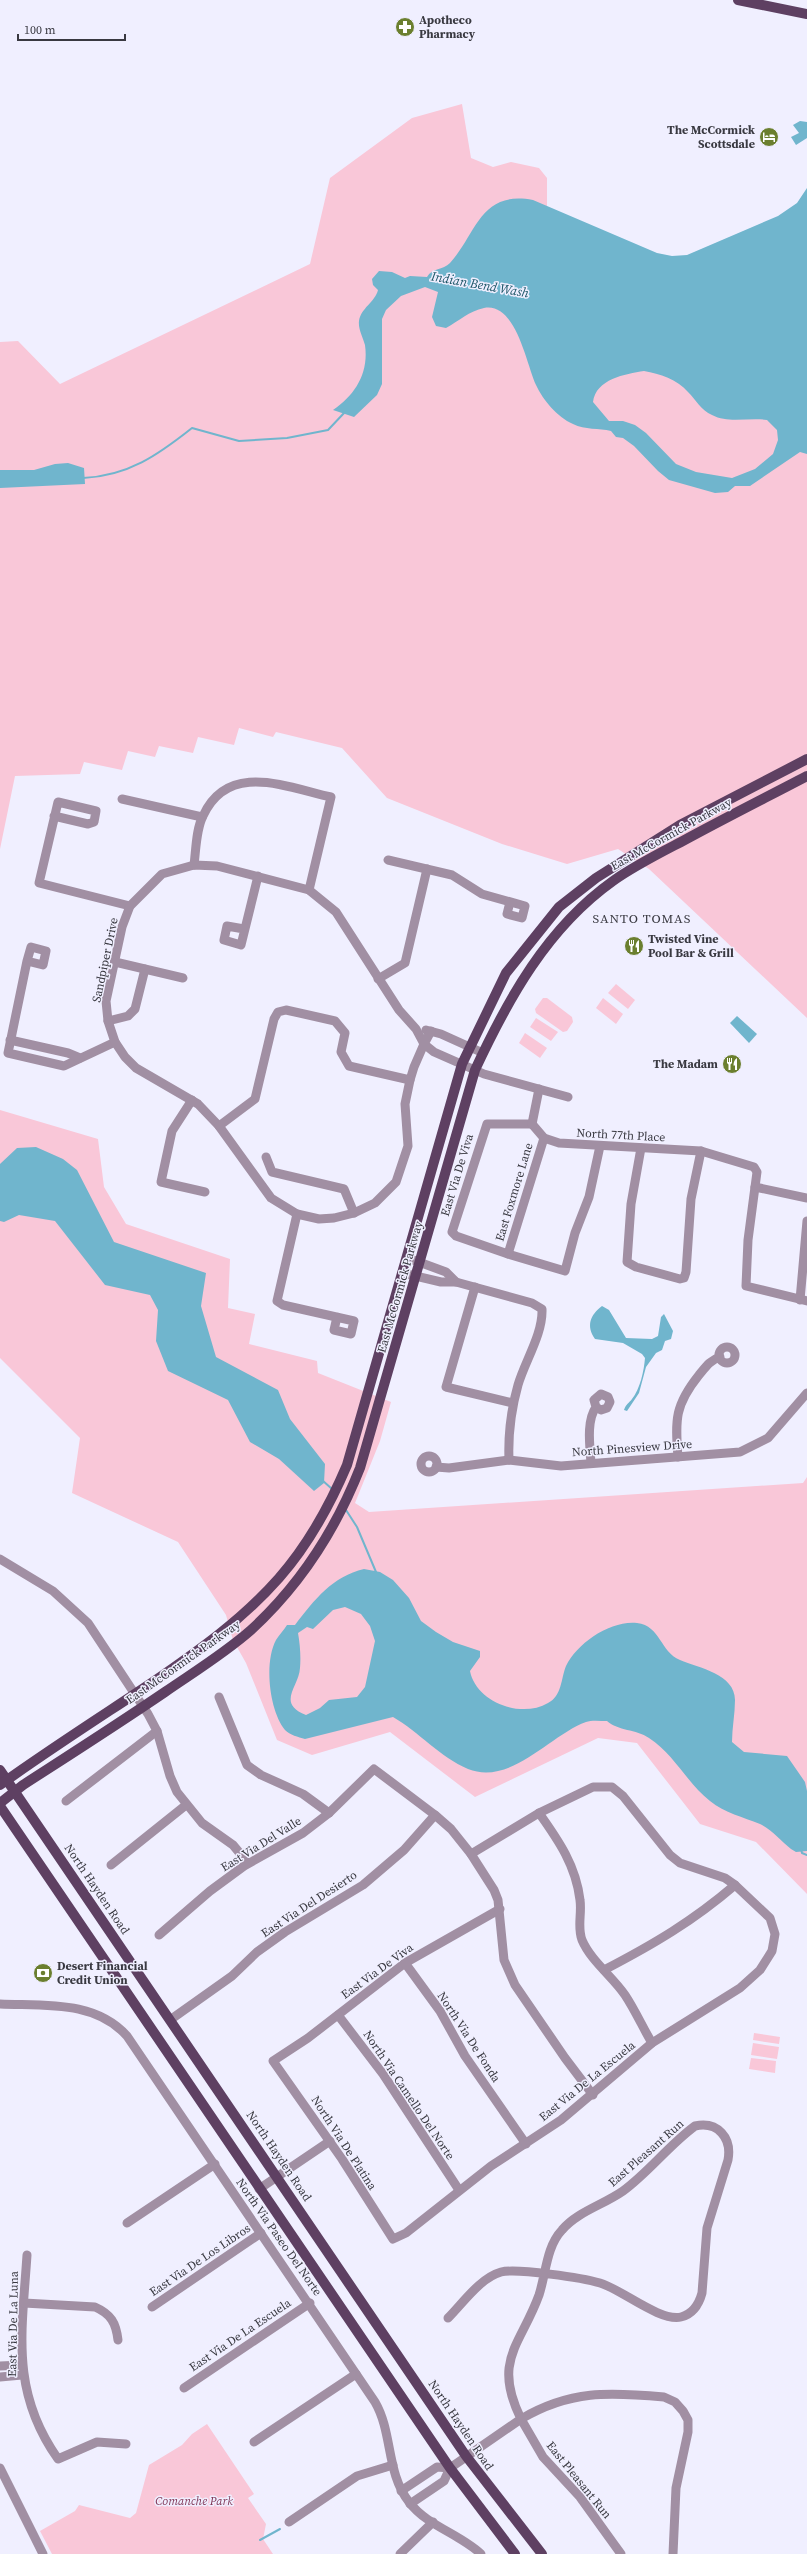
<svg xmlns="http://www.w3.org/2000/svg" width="807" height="2554" viewBox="0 0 807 2554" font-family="'Source Serif 4',serif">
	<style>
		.green { fill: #f9c7d8 }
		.water { fill: #70b5cd; fill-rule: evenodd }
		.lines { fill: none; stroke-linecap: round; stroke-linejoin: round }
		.stream { stroke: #70b5cd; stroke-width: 2 }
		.minor { stroke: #a18fa3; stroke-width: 9 }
		.major { stroke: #5e4062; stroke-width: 10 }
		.labels { text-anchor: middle; stroke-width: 3; stroke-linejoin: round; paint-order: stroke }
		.poi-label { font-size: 12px; font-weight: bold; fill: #393941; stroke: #f0efff; text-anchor: start }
		.street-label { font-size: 12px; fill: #393941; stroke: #f0efff }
		.park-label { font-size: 12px; font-style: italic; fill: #813757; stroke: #f0efff }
		.water-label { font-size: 13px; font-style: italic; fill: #1c5567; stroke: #f0efff }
		.neighbourhood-label { font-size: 13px; letter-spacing: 1px; fill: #393941; stroke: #f0efff }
	</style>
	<rect width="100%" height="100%" fill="#f0efff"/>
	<!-- green -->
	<g class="green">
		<polygon points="462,104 471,158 493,167 511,162 539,168 547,178 547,298 807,405 807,1018 649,869 618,849 567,864 502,844 387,798 342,748 276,732 273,737 239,728 234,745 198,737 193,753 159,746 155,757 128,751 122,770 84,762 80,774 15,776 0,849 0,342 18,341 60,384 310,264 330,178 412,118"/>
		<polygon points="616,984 635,1000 628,1009 608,993"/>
		<polygon points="543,998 547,998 572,1017 573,1022 567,1031 563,1032 536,1013 535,1009"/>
		<polygon points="603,998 623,1014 616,1024 596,1008"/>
		<polygon points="536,1018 558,1032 551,1041 530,1027"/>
		<polygon points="525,1033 547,1048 540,1058 519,1043"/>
		<polygon points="0,1110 98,1139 104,1187 126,1224 230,1259 228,1308 255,1314 249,1344 317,1361 318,1373 391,1402 380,1441 355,1503 369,1512 803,1483 807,1477 807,1894 756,1842 700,1824 637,1743 598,1738 475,1797 390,1732 312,1755 277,1740 246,1663 233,1640 226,1615 178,1542 72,1493 80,1438 0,1358"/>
		<polygon points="754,2033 780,2037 779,2044 753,2040"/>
		<polygon points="753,2043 779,2047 777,2059 751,2055"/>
		<polygon points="751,2058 776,2061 775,2073 749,2069"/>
		<polygon points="207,2424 254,2494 248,2498 266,2524 263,2539 273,2554 52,2554 40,2531 75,2511 79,2505 130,2518 136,2513 149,2465 182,2445 192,2434"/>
	</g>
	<!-- water -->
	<g class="water">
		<polygon points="800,121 807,122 807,138 796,145 791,137 799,133 793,125"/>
		<path d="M807,188V454L800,452L750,486H735L728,492L715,493L669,480L658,471L634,446L623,438L616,437L611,431C599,428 585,430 573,424C557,417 543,400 536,385C526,363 516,302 484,308C469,311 459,321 446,328L436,326L432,317L438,292L425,287L401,296L386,310L382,319V384L377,395L354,417L333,410C355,395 369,373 365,345C363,337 358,329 359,321C361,308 375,302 378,290L373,285L372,279L379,271L392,272L405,278L410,276L427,277C432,268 443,270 450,263C477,233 480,190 533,200L657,253L672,256L687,255L778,216L797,203ZM644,371C660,374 677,379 688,392C696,400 701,410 712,415C729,424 749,417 767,420L777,430L778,440L773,454L755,469L732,478L696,472L676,464L646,433L635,425L623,421H609L593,402C596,379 625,374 644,371Z"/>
		<polygon points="68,463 84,468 85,484 0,488 0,470 34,470 55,464"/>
		<polygon points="737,1016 757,1034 749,1043 730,1023"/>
		<polygon points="36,1147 63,1159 77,1170 114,1242 206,1273 201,1306 216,1357 278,1390 290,1419 325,1464 324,1483 314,1491 279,1459 250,1442 228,1400 168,1371 156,1341 158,1310 150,1295 105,1285 55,1221 19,1215 4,1222 0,1221 0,1164 17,1148"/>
		<path d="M602,1306L609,1310L626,1338L652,1339L658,1336L661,1317L664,1314L673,1331L671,1339L665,1341L662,1350L656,1353L646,1367L639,1393L627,1411L624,1410C626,1404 629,1403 632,1399C640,1389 644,1371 645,1358L642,1354L623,1343L595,1339C586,1326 590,1315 602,1306Z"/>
		<path d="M364,1569L380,1572L393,1580L409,1598L421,1621L436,1632L453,1642L480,1651V1657L470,1671C476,1702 521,1719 548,1703C562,1696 561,1678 566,1666C577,1643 611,1620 637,1623C661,1626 660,1652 680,1660C699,1668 735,1674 735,1700C735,1714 732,1728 732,1742L744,1752L787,1756L805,1782L807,1791V1851L796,1852L791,1849C781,1841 772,1830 760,1824C743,1817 725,1813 710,1801C687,1783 674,1754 649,1738C636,1729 618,1731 607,1721C600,1721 591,1720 586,1722C550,1735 511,1786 468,1769C440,1757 419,1732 393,1717L305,1739C298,1737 290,1735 285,1730C269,1710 264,1662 276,1640C279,1635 284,1630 287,1625H295C314,1600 333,1576 364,1569ZM345,1607L361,1614L370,1626L375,1641L365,1687L357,1697L329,1700L320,1708L306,1715C276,1703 299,1687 300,1668C301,1657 300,1644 298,1633L307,1627L313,1629L333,1610Z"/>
	</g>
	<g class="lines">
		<!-- stream -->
		<g class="stream">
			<path d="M83,478C128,476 158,455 192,428L239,441L287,438L328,430L345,412"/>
			<polyline points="322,1480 332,1489"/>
			<polyline points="346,1510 357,1527 376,1572"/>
			<polyline points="801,1849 802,1853 807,1855"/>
			<polyline points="260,2540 280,2529"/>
		</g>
		<!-- minor -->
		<g class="minor">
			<polyline points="122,799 202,817"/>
			<polyline points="54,816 88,824 94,822 96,811 58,802 39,883 130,906"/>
			<polyline points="388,860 452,875 482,894 525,906 522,918 507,914 510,902"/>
			<path d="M194,865C196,850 196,829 203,816C228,761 286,787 331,797L309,890"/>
			<polyline points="244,929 227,926 224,940 241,945 258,876"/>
			<polyline points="27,961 43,965 46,951 31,947 27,961 8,1053 64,1066 115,1042"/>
			<polyline points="115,962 183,978"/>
			<polyline points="378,979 405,963 427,869"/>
			<polyline points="108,1021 128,1016 135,1009 145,969"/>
			<polyline points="426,1030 441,1034 483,1053"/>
			<polyline points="431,1031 424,1044 414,1067 410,1080 405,1104 408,1146 396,1182 375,1203 354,1213 334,1218 319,1219 297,1214 271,1198 219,1126 198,1104 136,1068 125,1057 115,1042 108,1021 106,1001 122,927 130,906 162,874 194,865 217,866 309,890 336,912 399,1010 416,1029 424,1044 434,1052 484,1074 568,1097"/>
			<polyline points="10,1040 68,1053 80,1058"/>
			<polyline points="192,1100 172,1131 161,1182 205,1192"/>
			<polyline points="532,1124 487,1124 452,1232 456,1236 508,1254 565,1271 575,1233 589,1197 600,1146"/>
			<polyline points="532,1124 544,1138 559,1143 701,1151 754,1167 757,1172 755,1187 807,1198"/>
			<polyline points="532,1124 539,1089"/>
			<polyline points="219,1126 255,1099 274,1019 278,1012 286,1010 335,1021 345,1033 341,1052 349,1066 410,1080"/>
			<polyline points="641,1148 631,1204 627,1262 636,1267 680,1279 684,1278 686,1272 691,1199 701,1151"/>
			<polyline points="266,1157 272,1172 344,1189 354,1213"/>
			<polyline points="755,1187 748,1240 746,1286 807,1301"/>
			<polyline points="297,1214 277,1301 283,1305 354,1321 351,1334 334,1330 337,1317"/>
			<polyline points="508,1254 544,1138"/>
			<path d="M408,1258L446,1272L456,1282L532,1303L542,1309C543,1334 525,1361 518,1385C511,1410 508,1435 509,1460"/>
			<polyline points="403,1273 441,1282 456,1282"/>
			<polyline points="475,1287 446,1387 513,1403"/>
			<polyline points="800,1300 807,1221"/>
			<circle cx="727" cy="1355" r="8"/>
			<circle cx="429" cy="1464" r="8"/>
			<path d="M678,1457C675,1419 675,1405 699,1375C705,1368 710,1360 720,1357"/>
			<path d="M591,1463C590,1447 586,1421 596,1407L594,1400L601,1394L608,1397L610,1402L607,1408L601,1410L596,1407"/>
			<polyline points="436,1467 449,1468 509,1460 561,1466 740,1452 768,1438 807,1393"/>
			<polyline points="0,1559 53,1591 88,1623 148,1714 157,1731 170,1776 177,1792 202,1823 233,1845 248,1863"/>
			<polyline points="219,1697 247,1765 261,1775 303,1794 329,1813"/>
			<polyline points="66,1801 157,1731"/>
			<path d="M539,1813C559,1841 576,1866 580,1900C582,1914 577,1927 582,1940C591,1961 612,1976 625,1995C635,2010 643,2028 652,2043"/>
			<polyline points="471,1854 539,1813 593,1787 612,1787 623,1796 670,1855 680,1863 725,1878 735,1885 770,1918 775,1934 772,1951 760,1970 740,1988 652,2043 561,2120 491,2166 406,2233 393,2239 342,2159 273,2061 308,2038 405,1963 500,1909"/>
			<polyline points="111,1865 186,1805"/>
			<polyline points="159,1935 210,1891 244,1866 303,1833 329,1813 374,1769 435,1815 451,1829 471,1854 494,1890 498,1900 504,1960 515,1985 565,2058 593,2095"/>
			<polyline points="405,1963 440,2011 465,2056 526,2144"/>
			<path d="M604,1970C654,1944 693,1921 735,1885"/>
			<path d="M0,2004C44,2006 95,2000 127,2036L375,2402C393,2433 386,2473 409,2502C427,2526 460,2534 481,2554"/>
			<polyline points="338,2015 383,2074 459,2190"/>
			<polyline points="170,2020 232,1976 257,1952 285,1932 363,1885 404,1850 435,1815"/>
			<polyline points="259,2189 330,2141"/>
			<polyline points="127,2223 215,2164"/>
			<path d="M27,2255C22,2332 10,2391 58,2459L97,2442L126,2444"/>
			<path d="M24,2303L95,2307C111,2314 116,2323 118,2340"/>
			<polyline points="152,2307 261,2233"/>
			<polyline points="0,2366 22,2365"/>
			<polyline points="0,2377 22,2375"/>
			<polyline points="184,2388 310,2303"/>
			<polyline points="254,2442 356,2374"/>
			<polyline points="0,2468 43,2554"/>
			<polyline points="401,2491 437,2467 450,2468"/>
			<path d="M410,2504L444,2481L450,2468L521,2419C492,2360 521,2345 539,2295C546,2274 546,2247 562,2230C577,2212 603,2205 623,2191C649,2172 669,2145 695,2126C718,2121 732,2138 728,2160L707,2228L702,2293C699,2304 693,2314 681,2317C660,2322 621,2289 600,2283C583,2278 517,2268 501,2272C480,2278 463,2303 448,2318"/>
			<polyline points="289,2522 357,2476 393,2465"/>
			<polyline points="400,2554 433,2522"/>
			<path d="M621,2554L580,2497L543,2457L521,2419C570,2390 609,2392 664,2397L675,2402L683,2411L688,2420V2432L676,2488L673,2554"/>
		</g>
		<!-- major -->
		<g class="major">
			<polyline points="738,0 807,14"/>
			<polyline points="0,1770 466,2456 542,2554"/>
			<path d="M0,1785C50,1749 102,1716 153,1682C198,1651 242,1620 279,1578C308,1545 330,1505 347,1465L462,1064L506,973L559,907L596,878L680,825L807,759"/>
			<path d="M0,1803L23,1785C71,1754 118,1724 165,1692C194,1672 225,1653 251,1630C300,1585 336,1529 360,1468L475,1070C508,999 547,928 613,881C634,866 658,854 681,842C723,819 765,798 807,776"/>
			<polyline points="0,1806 450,2468 515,2554"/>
		</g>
	</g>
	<!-- icons -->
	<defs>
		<symbol id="pharmacy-disc" viewBox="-11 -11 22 22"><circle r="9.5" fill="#6b7f2f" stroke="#f0efff"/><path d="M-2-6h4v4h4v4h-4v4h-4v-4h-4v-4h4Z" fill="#fff"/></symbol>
		<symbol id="hotel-disc" viewBox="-11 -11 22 22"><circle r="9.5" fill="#6b7f2f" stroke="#f0efff"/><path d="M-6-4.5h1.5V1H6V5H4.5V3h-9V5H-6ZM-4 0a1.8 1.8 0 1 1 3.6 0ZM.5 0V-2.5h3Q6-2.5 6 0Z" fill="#fff"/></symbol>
		<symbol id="restaurant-disc" viewBox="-11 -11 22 22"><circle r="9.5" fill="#6b7f2f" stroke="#f0efff"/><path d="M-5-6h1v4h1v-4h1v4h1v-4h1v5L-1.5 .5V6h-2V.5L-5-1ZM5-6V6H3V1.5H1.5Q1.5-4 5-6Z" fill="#fff"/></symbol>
		<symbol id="bank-disc" viewBox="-11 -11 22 22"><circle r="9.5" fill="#6b7f2f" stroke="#f0efff"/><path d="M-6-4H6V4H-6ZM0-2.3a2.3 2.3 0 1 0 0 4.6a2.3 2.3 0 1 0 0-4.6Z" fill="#fff"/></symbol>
	</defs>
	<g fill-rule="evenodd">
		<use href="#pharmacy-disc" x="394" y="16" width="22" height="22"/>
		<use href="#hotel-disc" x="758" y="126" width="22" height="22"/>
		<use href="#restaurant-disc" x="623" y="935" width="22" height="22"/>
		<use href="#restaurant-disc" x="721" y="1053" width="22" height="22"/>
		<use href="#bank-disc" x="32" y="1962" width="22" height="22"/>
	</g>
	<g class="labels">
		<!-- poi labels -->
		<g class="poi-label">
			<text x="419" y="24">Apotheco<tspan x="419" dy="14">Pharmacy</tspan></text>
			<text x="755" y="134" text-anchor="end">The McCormick<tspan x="755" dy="14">Scottsdale</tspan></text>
			<text x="648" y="943">Twisted Vine<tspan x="648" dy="14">Pool Bar &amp; Grill</tspan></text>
			<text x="718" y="1068" text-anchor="end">The Madam</text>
			<text x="57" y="1970">Desert Financial<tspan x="57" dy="14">Credit Union</tspan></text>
		</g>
		<!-- street labels -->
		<g class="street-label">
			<text transform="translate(671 834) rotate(-29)" y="4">East McCormick Parkway</text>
			<text transform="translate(105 960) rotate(-78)" y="4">Sandpiper Drive</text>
			<text transform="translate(621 1135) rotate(3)" y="4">North 77th Place</text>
			<text transform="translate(457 1175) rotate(-73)" y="4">East Via De Viva</text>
			<text transform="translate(514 1192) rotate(-73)" y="4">East Foxmore Lane</text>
			<text transform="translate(400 1287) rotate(-74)" y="4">East McCormick Parkway</text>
			<text transform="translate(632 1448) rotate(-4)" y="4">North Pinesview Drive</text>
			<text transform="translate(183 1662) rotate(-35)" y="4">East McCormick Parkway</text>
			<text transform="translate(261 1844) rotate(-32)" y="4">East Via Del Valle</text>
			<text transform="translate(97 1889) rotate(56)" y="4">North Hayden Road</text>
			<text transform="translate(309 1904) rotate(-33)" y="4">East Via Del Desierto</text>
			<text transform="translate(377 1971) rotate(-36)" y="4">East Via De Viva</text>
			<text transform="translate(469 2037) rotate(57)" y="4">North Via De Fonda</text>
			<text transform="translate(587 2081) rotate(-39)" y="4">East Via De La Escuela</text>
			<text transform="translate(409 2095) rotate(56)" y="4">North Via Camello Del Norte</text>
			<text transform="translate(344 2143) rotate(57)" y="4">North Via De Platina</text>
			<text transform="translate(646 2153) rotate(-41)" y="4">East Pleasant Run</text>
			<text transform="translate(279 2156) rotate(56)" y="4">North Hayden Road</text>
			<text transform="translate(279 2237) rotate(55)" y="4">North Via Paseo Del Norte</text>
			<text transform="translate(200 2260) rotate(-34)" y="4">East Via De Los Libros</text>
			<text transform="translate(13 2324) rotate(-89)" y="4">East Via De La Luna</text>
			<text transform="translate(240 2335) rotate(-34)" y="4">East Via De La Escuela</text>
			<text transform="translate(461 2425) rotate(56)" y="4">North Hayden Road</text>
			<text transform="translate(579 2480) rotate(51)" y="4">East Pleasant Run</text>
		</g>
		<!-- park labels -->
		<g class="park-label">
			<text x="194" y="2505">Comanche Park</text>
		</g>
		<!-- water labels -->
		<g class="water-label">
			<text transform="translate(480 284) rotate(10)" y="5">Indian Bend Wash</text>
		</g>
		<!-- neighbourhood labels -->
		<g class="neighbourhood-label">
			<text x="642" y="923">SANTO TOMAS</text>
		</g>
	</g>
	<!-- scale -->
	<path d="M18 34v6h107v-6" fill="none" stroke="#393941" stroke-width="2"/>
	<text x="24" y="34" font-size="12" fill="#393941" stroke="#f0efff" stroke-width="3" paint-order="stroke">100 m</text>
</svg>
